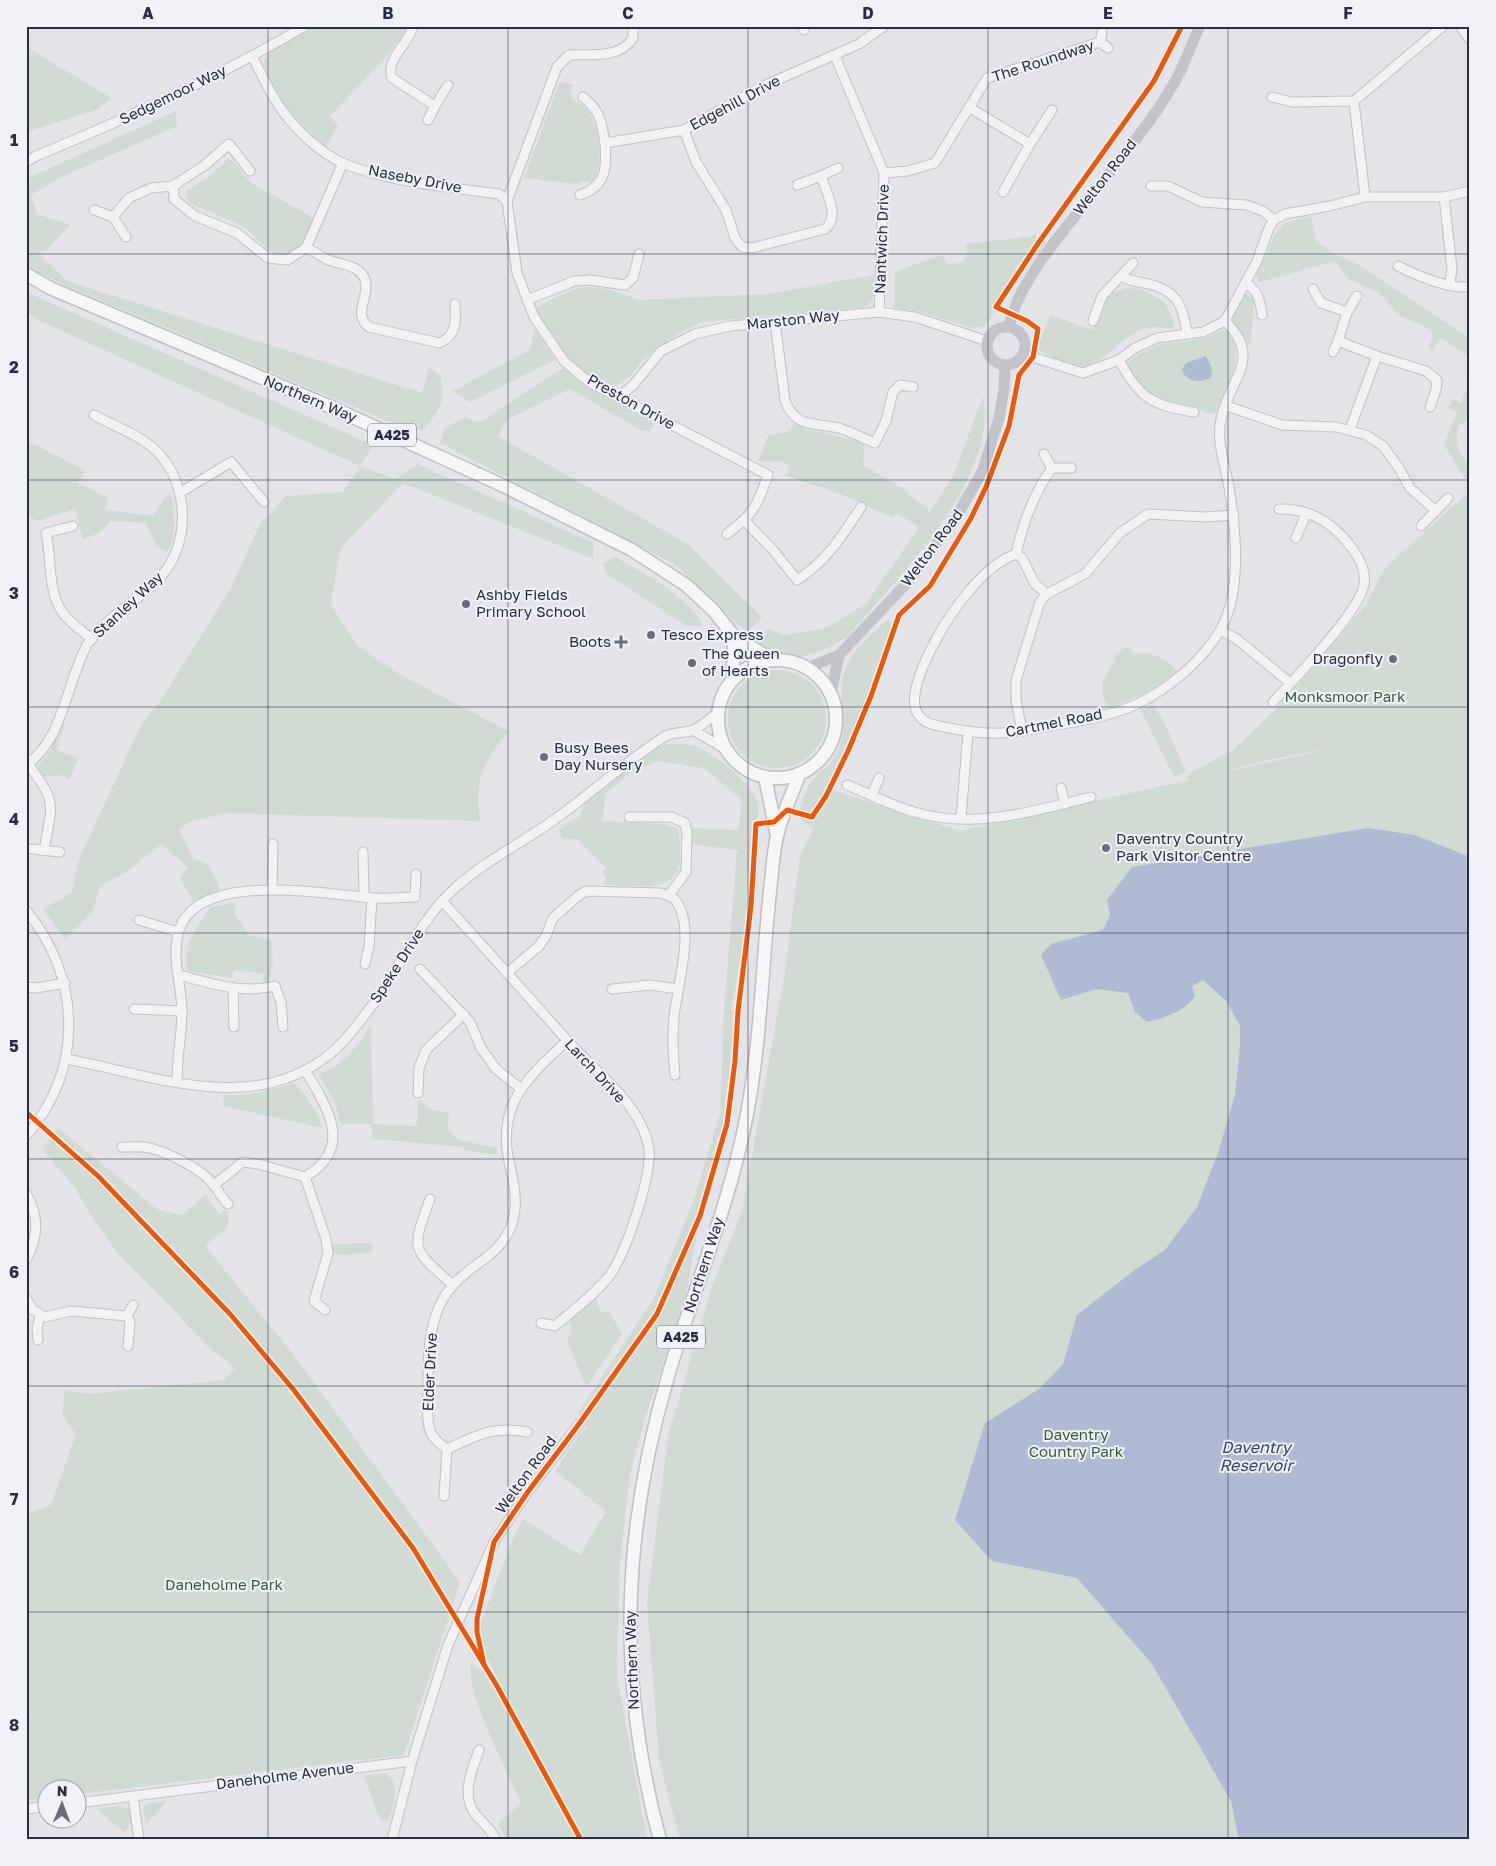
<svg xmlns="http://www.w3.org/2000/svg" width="1496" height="1866" viewBox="0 0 1496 1866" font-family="'Golos Text',sans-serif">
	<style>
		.green { fill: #d1dbd3; fill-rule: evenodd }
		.water { fill: #b1bad3 }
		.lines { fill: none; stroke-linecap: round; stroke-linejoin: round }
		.street-casing { stroke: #c1c1c6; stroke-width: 11 }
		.primary-casing { stroke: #bfc0c5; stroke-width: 15 }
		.street { stroke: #f2f2f5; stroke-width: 9 }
		.secondary { stroke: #c3c4ca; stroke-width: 11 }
		.primary { stroke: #f6f6f7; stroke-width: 12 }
		.cycleway-casing { stroke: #f0f2f7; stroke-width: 8 }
		.cycleway { stroke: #e8590c; stroke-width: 5 }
		.grid { fill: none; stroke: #292d41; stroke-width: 1; stroke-opacity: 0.55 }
		.poi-dot { fill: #6a6d7b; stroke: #f0f2f7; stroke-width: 2 }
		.labels { text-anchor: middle; stroke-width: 4; stroke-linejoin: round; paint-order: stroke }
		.shield { fill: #f0f2f7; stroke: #656878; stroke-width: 1 }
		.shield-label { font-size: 14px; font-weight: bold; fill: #292d41 }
		.street-label { font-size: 15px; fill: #292d41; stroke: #f0f2f7 }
		.poi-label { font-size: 15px; fill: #292d41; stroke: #f0f2f7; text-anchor: start }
		.park-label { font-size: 15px; fill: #365d37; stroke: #f0f2f7 }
		.water-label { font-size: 16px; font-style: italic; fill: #334376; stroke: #f0f2f7 }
		.neatline { fill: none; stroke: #292d41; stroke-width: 2 }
		.grid-label { font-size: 16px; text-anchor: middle; font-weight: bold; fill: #292d41 }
	</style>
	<rect width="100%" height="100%" fill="#e3e3e8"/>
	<!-- green -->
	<g class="green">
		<path d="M316,26H407L406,31L385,58L330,116L338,126L325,147C300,125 268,96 264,60L271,52Z"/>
		<polygon points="26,46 36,53 112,98 96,110 26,132"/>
		<path d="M560,81L574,85L570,93L573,100C577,102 583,104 586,108C601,126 604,163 593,183L582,181L578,184L524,178Z"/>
		<path d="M176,111L177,126L57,179L31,195L37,214L70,225L47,250L38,253L67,281L422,393L429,367L440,375C446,402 441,411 422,430L402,427L62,284L31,269L26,264V179Z"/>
		<path d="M228,159L232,160L251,183L314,218C305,239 294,269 266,248C259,242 254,234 246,229C229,218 208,212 189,203L186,191L207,178Z"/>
		<polygon points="1311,216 1317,243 1325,246 1328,251 1357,264 1470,338 1470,357 1440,338 1433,350 1429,349 1433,333 1429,329 1399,315 1378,292 1348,279 1334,261 1258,283 1257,274 1275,234 1285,223"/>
		<path d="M1035,236L1047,241L985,326L973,328L920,312L894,308L895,272L941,255L948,264C957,264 964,262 968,254L965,244Z"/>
		<path d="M874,275L873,300L865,307L702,322L677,334L646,357L628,378L619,384L605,385L578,371L542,321L536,308C582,283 590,281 638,300L767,294Z"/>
		<path d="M1128,288L1142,290L1165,302L1174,322L1173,328C1165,328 1153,326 1146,328C1122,335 1101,367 1080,367C1066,367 1050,355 1037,349L1050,315L1093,330C1102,308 1103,293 1128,288Z"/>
		<path d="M26,292L373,445L360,466L395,479L417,464L594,543L593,559L403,483L341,548L331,601L333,608L358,646L397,673L508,731C482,766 475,776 480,821L225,813L187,823L179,830L194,859C211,863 216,875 219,891L193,902L180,877L188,867L161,844L130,869L100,887L92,912L65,940L43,909L72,892L79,859L142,723L159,703L231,588L260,524L286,496L343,492L360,466L40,321L26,311Z"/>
		<path d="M1244,294L1254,299L1251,344L1247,343C1231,316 1227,323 1244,294Z"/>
		<polygon points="534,328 556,359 470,402 453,391 531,349"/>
		<path d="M1223,330L1230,332C1245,358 1229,383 1219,409L1212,414C1169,400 1150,410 1127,363C1154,341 1169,343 1201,339C1208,338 1216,333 1223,330Z"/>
		<path d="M1470,367V420L1459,425C1454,441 1458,450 1467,463L1470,464V487L1444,445L1457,412L1448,408L1452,399L1461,403L1468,384L1466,377Z"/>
		<polygon points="563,368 586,387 648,419 654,424 650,431 641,430 570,389 508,419 498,436 689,545 762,617 747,633 676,565 440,443 445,428 465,417 478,423"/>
		<path d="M983,396C999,478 898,578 848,636C830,650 794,664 770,655C766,653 761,647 758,645L768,628L782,635L824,629L866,604L919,527L897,513L892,518L848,497L787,476L789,466L783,462L758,461L768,436L789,431L796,421L807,429L860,442L865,446L863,455L864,465L901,488L929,509L925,518L952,479Z"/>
		<path d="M26,440L84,470L78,483L108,498L106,510L153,516L164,498L171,494C174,512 178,535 167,552L156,546L146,523L111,521L99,533L83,539L75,509L38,521L26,515Z"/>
		<path d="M1470,491V1840H680L659,1760L647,1603L668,1437L711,1289L742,1211L785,972L800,855L813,829L799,818C800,803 806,787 816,776C822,770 831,764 835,757C852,728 835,700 844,674C851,651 870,635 887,620L898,624L868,717L832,790L960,831L1189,780L1185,776L1233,750L1280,705L1365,606L1385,568ZM1344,746L1210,775L1267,760Z"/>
		<path d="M615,557C638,570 696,600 702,626H687L607,574L603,563Z"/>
		<path d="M1124,648H1131L1133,654C1152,652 1165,656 1177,672L1146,693L1109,708C1097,690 1102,676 1116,661L1113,657Z"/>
		<circle cx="777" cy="719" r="49"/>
		<polygon points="1153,705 1164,722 1186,772 1174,777 1141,710"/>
		<polygon points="61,723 65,724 56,750 78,758 70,779 62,775 44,777 38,766 50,751"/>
		<path d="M666,744C677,744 687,743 698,747C716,755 760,789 759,810C759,815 756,821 754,826L744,940L731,1010L735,1011L726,1112L705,1191L685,1298L645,1418L630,1474L620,1562L617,1676L647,1840H507L498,1824L521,1803C508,1772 465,1693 471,1663L483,1672L494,1687L499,1681L484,1651L479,1627L513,1539L523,1519L580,1555L606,1511L555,1471L579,1435L587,1428L578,1413L653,1300L693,1202L720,1114L724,1009L737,850L691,844L688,828L739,830L741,799L704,768L660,761L635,769L605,794L603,821L662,824L678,829C690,897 653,886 604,885L606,875L602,873L606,868L578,840L562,838L559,830L574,819H579C586,784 636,757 666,744Z"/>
		<path d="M234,902L236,916L250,936L271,940L273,962L269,981L263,983L264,974L234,970L232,978L188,971C180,948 198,926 210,908Z"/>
		<path d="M371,1025L373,1124L417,1126L418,1100L422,1101C428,1110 438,1112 449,1112L447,1129L460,1140L496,1148L497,1155L464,1150L463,1147L372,1139V1124H340C338,1105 328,1089 318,1074C344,1065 357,1047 371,1025Z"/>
		<path d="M294,1083C308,1096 316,1110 323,1128L223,1106L224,1095C249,1096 270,1091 294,1083Z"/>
		<path d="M58,1128L158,1210L183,1215L207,1193L208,1200L220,1214L226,1210C236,1233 213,1233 206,1247L296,1358L460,1582L404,1755L78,1794V1788H48L47,1798L26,1801V1514L51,1505L76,1434L62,1415L65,1390L90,1394L224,1380L235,1368L208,1347L165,1301L122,1259L91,1216L76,1189L42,1149Z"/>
		<polygon points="371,1243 373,1252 346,1255 332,1253 331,1244"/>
		<path d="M597,1298L598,1307L602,1313L609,1312L622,1334L587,1386L584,1382L567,1341L572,1333L569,1320C582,1314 584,1303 597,1298Z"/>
		<path d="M386,1773C402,1786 393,1803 389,1821L380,1820L364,1776Z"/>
		<polygon points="168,1800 146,1825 143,1810 146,1804"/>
		<polygon points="120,1806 131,1810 133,1821 124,1832 96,1809"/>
	</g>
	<!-- water -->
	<g class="water">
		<path d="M1206,356L1212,369L1211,377C1201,384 1185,382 1182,369L1186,363Z"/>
		<path d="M1368,828L1415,835L1470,857V1840H1239L1231,1801L1152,1664L1077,1578L992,1561L955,1520L985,1423L1039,1389L1063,1364L1077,1315L1136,1269L1165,1250L1197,1207L1218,1153L1235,1095L1240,1046V1026L1226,1001L1203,980L1192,986L1195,996C1185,1012 1165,1017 1147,1022L1135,1012L1128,993L1096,989L1061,1000L1041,955L1051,944L1103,930L1110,915L1107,900L1132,867Z"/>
	</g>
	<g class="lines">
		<defs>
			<g id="street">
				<path d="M413,26C409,45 385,58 392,78L435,106L448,85"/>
				<path d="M633,26V38C620,59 591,54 569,55L557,67L507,201L517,273L534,317L564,361L589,382L768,475C762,491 757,508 744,520L773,550L797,580C826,562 843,535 861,507"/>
				<polyline points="802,26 804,30"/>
				<polyline points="1460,26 1470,40"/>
				<polyline points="1102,33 1100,42 1108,48"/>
				<path d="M252,56C262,75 271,96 284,113C299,133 322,154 345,164C393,183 449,187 499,194L507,201"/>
				<polyline points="835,56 884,173 879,312"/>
				<path d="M583,97C601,112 601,120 605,143"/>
				<polyline points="1272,97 1292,102 1354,101 1443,26"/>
				<polyline points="1354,101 1365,197"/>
				<polyline points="970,108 1030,144 1003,192"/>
				<polyline points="428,120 435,106"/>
				<path d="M684,130L696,162L726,210L735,238L742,247L752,248L825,229C841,217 826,192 821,176L797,185"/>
				<polyline points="1030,144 1052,110"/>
				<path d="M26,162L36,156C128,118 219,77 305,26"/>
				<polyline points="884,173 908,171 935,163 987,78 1100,42"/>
				<polyline points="821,176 838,168"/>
				<polyline points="173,186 174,199 195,216 237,233 268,258 287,260 306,248 343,163"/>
				<polyline points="1151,186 1168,186 1202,202 1246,205 1263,211 1274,220"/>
				<path d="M580,195C606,187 607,167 605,143L684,130L761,87L859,44L884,26"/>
				<polyline points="1444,197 1452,269 1450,283"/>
				<polyline points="94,210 113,217 129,198 151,188 173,186 205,165 229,144 250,171"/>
				<polyline points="113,217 126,237"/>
				<path d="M306,248C313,251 320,255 326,259C337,264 354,264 362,274C375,291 350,313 369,327L439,343C457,336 456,321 455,304"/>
				<path d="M1398,266C1416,275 1446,288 1467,287"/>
				<path d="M1123,277C1132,282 1139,282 1149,284C1178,291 1183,307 1187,332"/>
				<path d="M1245,283C1259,291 1260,300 1262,315"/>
				<polyline points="1313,289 1321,303 1347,312 1357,296"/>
				<polyline points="527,300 574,281 590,280 625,285 633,278 639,254"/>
				<polyline points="1347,312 1338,341 1377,356 1426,371 1437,380 1436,390 1430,407"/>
				<polyline points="1093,321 1102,296 1133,263"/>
				<polyline points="1225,321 1257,261 1269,228 1274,220 1285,214 1330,206 1365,197 1444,197 1470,191"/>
				<path d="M775,322L785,400C795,429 814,422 839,428C851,432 863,438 875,443L886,421L893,392L900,385L913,387"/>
				<polyline points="1333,352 1338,341"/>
				<polyline points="1023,354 1083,373 1119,360 1135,348 1157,338 1203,332 1225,321"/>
				<path d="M1119,360C1139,398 1153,406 1194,412"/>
				<polyline points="620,397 635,383 661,351 695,334 730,326 879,312 915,317 987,341"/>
				<polyline points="1227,406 1282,425 1336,427 1366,435 1383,446 1399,468 1410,488 1436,511"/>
				<polyline points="1350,429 1377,356"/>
				<path d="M1044,454L1052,468C1033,494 1023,523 1016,554L1022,558L1035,584L1047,594"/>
				<polyline points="1052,468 1071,468"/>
				<polyline points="181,492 231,462 264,502"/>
				<path d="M73,526L46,533C52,558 47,591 63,613C70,623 82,631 92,639"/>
				<polyline points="1421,526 1448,498"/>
				<polyline points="727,534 744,520"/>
				<polyline points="1296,538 1306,514"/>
				<path d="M1016,554C984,565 953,609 937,638C928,654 906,697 918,714C924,724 934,725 944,727C963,731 981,734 1000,733C1014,733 1029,730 1043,727C1077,722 1116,716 1147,699C1176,682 1202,660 1219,632C1243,594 1236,529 1229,487C1225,464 1216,442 1221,419C1229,379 1264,359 1225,321"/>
				<polyline points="1221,630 1238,640 1290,683"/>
				<path d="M1273,702C1293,681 1360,610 1364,585C1367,566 1354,550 1343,537C1326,519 1304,508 1279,509"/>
				<polyline points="693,730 725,749"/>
				<polyline points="1022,731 1016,700 1016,680 1040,602 1047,594 1085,574 1120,533 1148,514 1206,517 1234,515"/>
				<path d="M28,764C58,803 52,804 44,850"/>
				<path d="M26,765C64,739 66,683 87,645C101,621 137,601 157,581C195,543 190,471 144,441C129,431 110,424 94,415"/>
				<path d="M847,785C870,794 894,807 918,813C974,829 1036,811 1091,797"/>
				<polyline points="1061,788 1065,804"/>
				<polyline points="872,795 879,778"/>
				<polyline points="629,817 671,817 685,823 687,833 686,872 669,895"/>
				<polyline points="961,818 968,732"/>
				<polyline points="32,849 60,852"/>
				<polyline points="363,852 364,896"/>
				<polyline points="272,890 273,844"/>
				<path d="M442,901C484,947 525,993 566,1039C589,1065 628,1095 642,1127C645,1133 648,1142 649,1149C652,1175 626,1253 610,1275C596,1294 573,1310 555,1326L541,1323"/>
				<path d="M26,910C81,978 85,1068 26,1136"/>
				<polyline points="139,920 178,932"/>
				<polyline points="365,964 369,947 372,898"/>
				<polyline points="420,969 470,1022 481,1048 496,1069 520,1088"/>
				<path d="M508,972L539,946L546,936L553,918L578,896L586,891L659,893C664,894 672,895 676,901C696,927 677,986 674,1017C672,1037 673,1055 675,1075"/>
				<path d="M180,975C212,984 242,994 275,986L281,1002L283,1027"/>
				<polyline points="26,987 36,988 65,983"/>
				<polyline points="233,989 234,1027"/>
				<polyline points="612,989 650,985 678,989"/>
				<polyline points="134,1009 182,1011"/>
				<path d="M66,1059C150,1074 249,1116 326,1057C345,1043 360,1021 374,1003C402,964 420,920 455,888C486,860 524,842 558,817C594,791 626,761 664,737C672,732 682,733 691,731C700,728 710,718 718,713"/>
				<path d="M177,1081C177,1057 182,1033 182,1009C181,984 172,958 178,934C193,869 326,894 373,898C387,899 401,897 415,897L416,874"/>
				<polyline points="418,1093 419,1068 426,1050 464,1014"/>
				<path d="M122,1147C131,1147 141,1146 150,1148C169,1153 202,1169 214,1185C219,1192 222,1198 228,1204"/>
				<polyline points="305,1177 326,1239 328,1253 314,1301 325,1310"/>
				<path d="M214,1185L243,1162L258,1164L305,1177C355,1148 327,1107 305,1070"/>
				<path d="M26,1193C39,1216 39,1236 26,1260"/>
				<path d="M430,1199C411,1251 411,1248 453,1285"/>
				<polyline points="26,1298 33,1310 45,1317 71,1311 127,1316 130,1322 128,1346"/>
				<polyline points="127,1316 133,1305"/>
				<polyline points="38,1340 37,1328 40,1316"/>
				<path d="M447,1449C441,1445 435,1440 431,1433C426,1422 428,1408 428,1396C428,1357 426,1315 454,1284C473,1263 497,1257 510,1229C519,1208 515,1188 510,1166C495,1107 526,1078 567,1041"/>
				<path d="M444,1496L447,1449C476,1436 493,1425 527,1432"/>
				<path d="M479,1750C472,1770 460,1796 476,1815C482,1822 492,1830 496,1840"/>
				<polyline points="412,1761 448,1645 494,1542 527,1493 579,1424"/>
				<polyline points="133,1796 139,1840"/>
				<polyline points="78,1803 412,1761 392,1840"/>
				<polyline points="26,1809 48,1806"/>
			</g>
			<g id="primary">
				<polyline points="26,274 50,288 331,407 506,487 632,550 686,585 713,610 734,636 772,660"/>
				<circle cx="777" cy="719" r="59"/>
				<polyline points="733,679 734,636"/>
				<polyline points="765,777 777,836"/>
				<path d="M660,1840C617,1681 622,1533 668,1376C694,1288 730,1204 747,1114C761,1040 762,965 770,891C772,873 773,854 777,836C781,816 792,795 799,775"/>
			</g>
		</defs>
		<!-- street casing -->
		<use href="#street" class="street-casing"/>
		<!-- primary casing -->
		<use href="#primary" class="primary-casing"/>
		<!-- street -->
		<use href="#street" class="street"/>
		<!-- secondary -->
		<g class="secondary">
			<path d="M1009,327C1019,276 1076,217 1108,175C1134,142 1161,109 1180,72C1187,57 1193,41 1200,26"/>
			<circle cx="1006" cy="346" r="19"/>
			<polyline points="807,668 839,655 907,583 954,521 983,470 999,418 1004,389 1005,365"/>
			<polyline points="831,693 839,655"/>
		</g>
		<!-- primary -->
		<use href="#primary" class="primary"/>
		<defs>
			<g id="cycleway">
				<polyline points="26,1112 98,1176 230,1314 293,1389 413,1548 497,1686 581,1840"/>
				<polyline points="484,1665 477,1632 477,1619 494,1542 527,1493 579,1424 657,1314 700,1216 727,1124 735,1061 738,1011 751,906 756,824 774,822 787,810 812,817 826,796 848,751 871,696 899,615 930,586 971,518 986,487 1009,426 1019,375 1033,357 1038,329 1027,321 996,307 1039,242 1154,81 1182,26"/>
			</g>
		</defs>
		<!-- cycleway casing -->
		<use href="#cycleway" class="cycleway-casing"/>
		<!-- cycleway -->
		<use href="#cycleway" class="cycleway"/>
	</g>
	<!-- grid -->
	<path class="grid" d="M268,26V1840M508,26V1840M748,26V1840M988,26V1840M1228,26V1840M26,254H1470M26,480H1470M26,707H1470M26,933H1470M26,1159H1470M26,1386H1470M26,1612H1470"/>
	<!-- markers -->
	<g class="poi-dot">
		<circle cx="466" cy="604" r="5"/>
		<circle cx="651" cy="635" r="5"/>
		<path d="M618.5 634.5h5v5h5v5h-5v5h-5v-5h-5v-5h5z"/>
		<circle cx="1393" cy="659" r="5"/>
		<circle cx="692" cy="663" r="5"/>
		<circle cx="544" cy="757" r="5"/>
		<circle cx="1106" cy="848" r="5"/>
	</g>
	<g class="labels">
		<!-- shield labels -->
		<g class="shield">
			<rect x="368" y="423.5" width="48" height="23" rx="4"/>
			<rect x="657" y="1325.5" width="48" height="23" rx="4"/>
		</g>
		<g class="shield-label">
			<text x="392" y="440">A425</text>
			<text x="681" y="1342">A425</text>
		</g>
		<!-- street labels -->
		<g class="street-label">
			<text transform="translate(1043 61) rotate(-18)" y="5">The Roundway</text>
			<text transform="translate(173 95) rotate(-26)" y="5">Sedgemoor Way</text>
			<text transform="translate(735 103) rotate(-28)" y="5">Edgehill Drive</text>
			<text transform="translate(1105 177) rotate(-52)" y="5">Welton Road</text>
			<text transform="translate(415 179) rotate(11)" y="5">Naseby Drive</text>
			<text transform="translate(882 239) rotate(-88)" y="5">Nantwich Drive</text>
			<text transform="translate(793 320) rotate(-6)" y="5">Marston Way</text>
			<text transform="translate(310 399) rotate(23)" y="5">Northern Way</text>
			<text transform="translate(631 402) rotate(29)" y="5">Preston Drive</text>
			<text transform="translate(932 548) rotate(-53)" y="5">Welton Road</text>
			<text transform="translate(128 605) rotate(-43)" y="5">Stanley Way</text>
			<text transform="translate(1054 723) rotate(-11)" y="5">Cartmel Road</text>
			<text transform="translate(397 966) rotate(-57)" y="5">Speke Drive</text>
			<text transform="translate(595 1071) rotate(47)" y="5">Larch Drive</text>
			<text transform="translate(704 1265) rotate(-72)" y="5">Northern Way</text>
			<text transform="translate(430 1372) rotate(-87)" y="5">Elder Drive</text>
			<text transform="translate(526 1475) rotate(-54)" y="5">Welton Road</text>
			<text transform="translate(632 1660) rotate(-92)" y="5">Northern Way</text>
			<text transform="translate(285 1776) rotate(-7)" y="5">Daneholme Avenue</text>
		</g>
		<!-- poi labels -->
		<g class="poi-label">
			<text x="476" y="600">Ashby Fields<tspan x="476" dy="17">Primary School</tspan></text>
			<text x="661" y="640">Tesco Express</text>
			<text x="611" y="647" text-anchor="end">Boots</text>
			<text x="702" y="659">The Queen<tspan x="702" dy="17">of Hearts</tspan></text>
			<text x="1383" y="664" text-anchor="end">Dragonfly</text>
			<text x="554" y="753">Busy Bees<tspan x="554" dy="17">Day Nursery</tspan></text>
			<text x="1116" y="844">Daventry Country<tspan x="1116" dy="17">Park Visitor Centre</tspan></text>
		</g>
		<!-- park labels -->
		<g class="park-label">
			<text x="1345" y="702">Monksmoor Park</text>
			<text x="1076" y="1440">Daventry<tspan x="1076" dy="17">Country Park</tspan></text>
			<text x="224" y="1590">Daneholme Park</text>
		</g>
		<!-- water labels -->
		<g class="water-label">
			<text x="1256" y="1453">Daventry<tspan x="1256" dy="18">Reservoir</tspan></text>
		</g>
	</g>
	<!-- border -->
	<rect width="1496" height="1866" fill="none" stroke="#f0f2f7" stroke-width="55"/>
	<!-- north arrow -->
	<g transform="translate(62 1804) rotate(1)"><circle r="24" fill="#f0f2f7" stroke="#a0a3ae"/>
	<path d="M0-4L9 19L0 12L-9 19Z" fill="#6a6d7b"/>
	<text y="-8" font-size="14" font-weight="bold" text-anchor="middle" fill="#292d41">N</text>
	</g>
	<rect x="28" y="28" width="1440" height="1810" class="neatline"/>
	<g class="grid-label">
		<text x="148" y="19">A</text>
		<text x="388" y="19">B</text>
		<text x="628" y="19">C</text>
		<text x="868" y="19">D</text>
		<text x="1108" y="19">E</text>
		<text x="1348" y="19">F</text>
		<text x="14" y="146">1</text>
		<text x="14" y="373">2</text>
		<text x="14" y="599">3</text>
		<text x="14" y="825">4</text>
		<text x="14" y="1052">5</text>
		<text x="14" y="1278">6</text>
		<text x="14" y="1505">7</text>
		<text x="14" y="1731">8</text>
	</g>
</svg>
